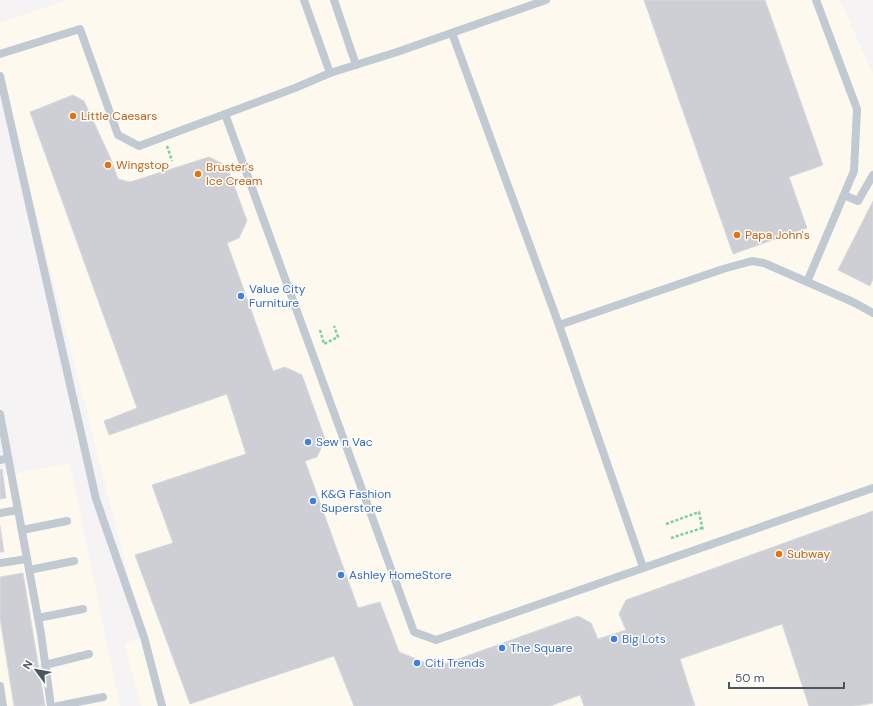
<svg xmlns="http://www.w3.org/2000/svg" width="873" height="706" viewBox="0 0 873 706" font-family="'DM Sans',sans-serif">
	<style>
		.commercial { fill: #fdf9ef }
		.building { fill: #cdcfd5; stroke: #d7d9de }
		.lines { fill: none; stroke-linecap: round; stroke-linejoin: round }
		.path { stroke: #7ad0a6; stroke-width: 2.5; stroke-dasharray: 3 2; stroke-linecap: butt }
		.service { stroke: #c1cad2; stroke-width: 8 }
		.food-dot { fill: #e8710a; stroke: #fff; stroke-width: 1.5 }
		.shop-dot { fill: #3f7fe0; stroke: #fff; stroke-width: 1.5 }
		.labels { text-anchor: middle; stroke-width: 3; stroke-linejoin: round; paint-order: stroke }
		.food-label { font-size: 12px; fill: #c56008; stroke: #fff; text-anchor: start }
		.shop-label { font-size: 12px; fill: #366cbe; stroke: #fff; text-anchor: start }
	</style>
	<rect width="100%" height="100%" fill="#f5f3f3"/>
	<!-- commercial -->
	<g class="commercial">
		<polygon points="67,0 840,0 873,74 873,706 141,706 124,643 144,637 0,72 0,23"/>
		<polygon points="70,463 120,706 0,706 0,476"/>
	</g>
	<!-- building -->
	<g class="building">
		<polygon points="644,0 765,0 823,165 789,177 807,228 733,254"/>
		<polygon points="73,95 84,101 110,157 118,179 130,182 209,157 227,166 247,221 239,238 227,243 273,371 285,367 302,375 325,439 317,457 305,461 358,608 380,602 399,652 436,667 578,616 591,623 598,639 626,630 619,614 626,600 873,511 873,703 855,706 809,706 782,624 680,659 695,706 584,706 580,695 550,706 354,706 334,656 190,704 135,555 173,543 152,485 246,454 227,394 109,435 104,421 137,408 30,112"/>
		<polygon points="873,201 873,279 870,286 838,270"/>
		<polygon points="2,469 6,498 0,499 0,470"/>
		<polygon points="0,526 4,552 0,552"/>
		<polygon points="23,573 45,706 14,706 0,618 0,577"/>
	</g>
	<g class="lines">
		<!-- path -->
		<g class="path">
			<polyline points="167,146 172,161"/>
			<polyline points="320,330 324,344 338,337 334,326"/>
			<polyline points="666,524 699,512 703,531"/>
			<polyline points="671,538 702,528"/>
		</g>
		<!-- service -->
		<g class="service">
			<polyline points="304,0 330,73"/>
			<polyline points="334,0 356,65"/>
			<polyline points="452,33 559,325 643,567"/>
			<polyline points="0,54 80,29 118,135 139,146 295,88 330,73 397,52 546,0"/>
			<polyline points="0,76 96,499 144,637 162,706"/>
			<polyline points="225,114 414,632 436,640 873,488"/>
			<polyline points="844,195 858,201 873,175"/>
			<polyline points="807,282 854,171 857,109 816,0"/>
			<polyline points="559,325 723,269 752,261 764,263 853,302 873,313"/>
			<polyline points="0,414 18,510"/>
			<polyline points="0,460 8,458"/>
			<polyline points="0,513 18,510 41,634 51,706"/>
			<polyline points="22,530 67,521"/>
			<polyline points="0,563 27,559"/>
			<polyline points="29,570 74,561"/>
			<polyline points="38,618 83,609"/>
			<polyline points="45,665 89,654"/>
			<polyline points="0,686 3,706"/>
			<polyline points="58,706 103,697"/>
		</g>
	</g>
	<!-- markers -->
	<g class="food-dot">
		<circle cx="73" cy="116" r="4"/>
		<circle cx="108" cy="165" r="4"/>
		<circle cx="198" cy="174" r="4"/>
		<circle cx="737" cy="235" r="4"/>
		<circle cx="779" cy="554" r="4"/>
	</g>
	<g class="shop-dot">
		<circle cx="241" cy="296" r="4"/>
		<circle cx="308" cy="442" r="4"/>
		<circle cx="313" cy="501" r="4"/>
		<circle cx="341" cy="575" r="4"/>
		<circle cx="614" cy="639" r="4"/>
		<circle cx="502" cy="648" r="4"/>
		<circle cx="417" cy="663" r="4"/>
	</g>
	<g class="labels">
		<!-- food labels -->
		<g class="food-label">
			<text x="81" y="120">Little Caesars</text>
			<text x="116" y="169">Wingstop</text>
			<text x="206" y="171">Bruster's<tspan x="206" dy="14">Ice Cream</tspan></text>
			<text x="745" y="239">Papa John's</text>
			<text x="787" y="558">Subway</text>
		</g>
		<!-- shop labels -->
		<g class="shop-label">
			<text x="249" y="293">Value City<tspan x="249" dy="14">Furniture</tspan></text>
			<text x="316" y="446">Sew n Vac</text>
			<text x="321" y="498">K&amp;G Fashion<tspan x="321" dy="14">Superstore</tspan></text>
			<text x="349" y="579">Ashley HomeStore</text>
			<text x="622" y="643">Big Lots</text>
			<text x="510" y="652">The Square</text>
			<text x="425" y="667">Citi Trends</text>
		</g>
	</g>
	<!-- north arrow -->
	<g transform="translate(36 670) rotate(302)" stroke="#ffffff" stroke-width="3" paint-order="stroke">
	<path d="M0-3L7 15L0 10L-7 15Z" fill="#4a5661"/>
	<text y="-6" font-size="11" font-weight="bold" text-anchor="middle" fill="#4a5661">N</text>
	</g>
	<!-- scale -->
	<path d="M729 682v6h115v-6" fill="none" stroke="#4a5661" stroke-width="2"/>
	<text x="735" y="682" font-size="12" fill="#4a5661" stroke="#ffffff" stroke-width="3" paint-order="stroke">50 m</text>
</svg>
